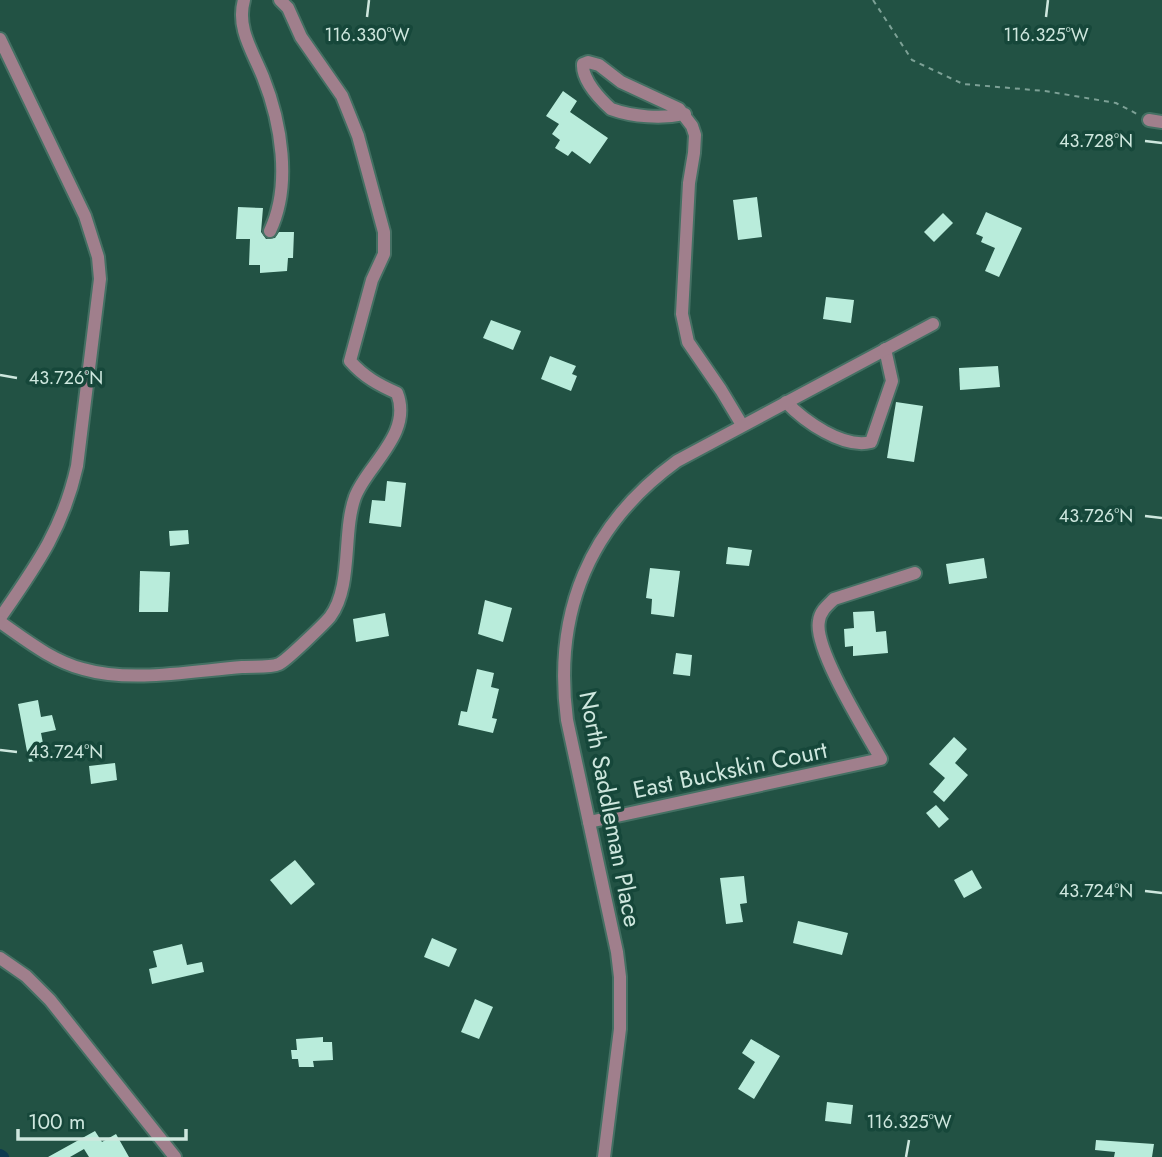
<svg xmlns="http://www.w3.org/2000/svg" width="1162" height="1157" viewBox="0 0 1162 1157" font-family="Jost,sans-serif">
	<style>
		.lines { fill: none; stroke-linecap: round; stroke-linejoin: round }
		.canal { stroke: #0d3a4f; stroke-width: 12 }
		.building { fill: #b9ecdb }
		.minor-casing { stroke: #447063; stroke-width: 16 }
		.path { stroke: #7da196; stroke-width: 2; stroke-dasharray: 5 5; stroke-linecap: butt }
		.minor { stroke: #a07f8c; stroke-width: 12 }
		.ticks { fill: none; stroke: #cee7de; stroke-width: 2.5 }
		.labels { text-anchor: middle; stroke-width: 7; stroke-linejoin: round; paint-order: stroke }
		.street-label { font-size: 24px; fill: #cee7de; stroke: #16473a }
		.ticks-label { font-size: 18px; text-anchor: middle; fill: #cee7de; stroke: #16473a; stroke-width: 7; stroke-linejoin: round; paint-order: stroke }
	</style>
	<rect width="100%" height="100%" fill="#225244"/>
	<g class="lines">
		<!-- canal -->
		<polyline class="canal" points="0,1155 3,1157"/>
	</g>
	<!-- building -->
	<g class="building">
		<polygon points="563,91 577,101 570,112 608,138 590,164 572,151 568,156 555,148 560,140 552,134 559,124 546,116"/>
		<polygon points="757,197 762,237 738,240 733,200"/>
		<polygon points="238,207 263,208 261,232 266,239 275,238 279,232 294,232 293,258 288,258 287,271 260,273 260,265 249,265 250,239 236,239"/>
		<polygon points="986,212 1022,228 999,277 985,271 995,248 981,242 983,237 976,234"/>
		<polygon points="943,213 953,223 934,242 924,232"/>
		<polygon points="826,297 854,300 851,323 823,319"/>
		<polygon points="491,320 521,331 513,350 483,338"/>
		<polygon points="550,356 576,366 572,374 577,376 571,391 541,379"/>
		<polygon points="998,366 1000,387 960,390 959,368"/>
		<polygon points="896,402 923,406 914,462 887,458"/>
		<polygon points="387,481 406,483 401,527 369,523 372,500 385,501"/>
		<polygon points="188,530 189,544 170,546 169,531"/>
		<polygon points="728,547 752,550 749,566 726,564"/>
		<polygon points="984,558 987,578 949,584 946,564"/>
		<polygon points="650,568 680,571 674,617 651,614 652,599 646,598"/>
		<polygon points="140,571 170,572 168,612 139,612"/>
		<polygon points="485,600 512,608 503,642 478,634"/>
		<polygon points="874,611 876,632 886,631 888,653 853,656 853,646 845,647 844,629 854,628 853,612"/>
		<polygon points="385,613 389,636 356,642 353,619"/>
		<polygon points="676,653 692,655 690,676 673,674"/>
		<polygon points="477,669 494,673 491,687 499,689 492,718 497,719 493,733 458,725 461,711 467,712"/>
		<polygon points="38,700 41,717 52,715 56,730 41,733 46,759 29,762 18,704"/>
		<polygon points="954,737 967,749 955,763 968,775 944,802 933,792 945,778 929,764"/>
		<polygon points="115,763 117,780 91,784 89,766"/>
		<polygon points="936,805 949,819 939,828 926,813"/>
		<polygon points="295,860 315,884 291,905 270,880"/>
		<polygon points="972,870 982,888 964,898 954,880"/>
		<polygon points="744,876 747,903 740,904 743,922 726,924 720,878"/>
		<polygon points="798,921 848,933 842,955 793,943"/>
		<polygon points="432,938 457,949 449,967 424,957"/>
		<polygon points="182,944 187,965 202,962 204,972 152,984 149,969 157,967 153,951"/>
		<polygon points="475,999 493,1007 479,1039 461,1032"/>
		<polygon points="323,1037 323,1042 332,1042 333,1060 313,1061 314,1067 299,1067 298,1059 292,1059 291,1050 297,1050 296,1039"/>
		<polygon points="751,1039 780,1056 754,1099 738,1089 755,1062 742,1053"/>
		<polygon points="827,1102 853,1105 851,1124 825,1121"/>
		<polygon points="95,1131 102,1142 116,1134 129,1157 89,1157 84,1149 70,1157 48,1157"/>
		<polygon points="1096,1140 1154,1144 1152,1157 1114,1157 1115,1152 1095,1150"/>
	</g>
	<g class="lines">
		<defs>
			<g id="minor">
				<path d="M244,0C236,28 253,52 263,77C281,122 292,185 270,231"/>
				<path d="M0,39L85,216L98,257L100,279L77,466C63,529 36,566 0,618"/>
				<path d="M685,114C662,119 633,117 611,109C600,99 582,80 583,64L588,62L599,65L621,82L679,109L692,126L695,135L694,153L689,183L682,314L688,342L721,390L742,425"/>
				<polyline points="1149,120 1162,122"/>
				<path d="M786,402C804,421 843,449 871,442L892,381L885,349"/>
				<path d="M0,622C26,640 52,661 83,669C131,683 192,671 242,667C253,666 270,668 279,664C286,661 325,623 330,617C353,586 342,533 355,497C367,465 413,434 397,393C379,385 364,377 350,361L372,280L384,254V232L358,136L342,96L301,37L288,8L280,0"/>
				<path d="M589,822L881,759C866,732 813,648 819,621C820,611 828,605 834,599L915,573"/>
				<polyline points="0,958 26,976 50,1000 175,1157"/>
				<path d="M604,1157L620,1029V977L617,952L567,720C553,613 589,525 677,461L933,324"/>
			</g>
		</defs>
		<!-- minor casing -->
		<use href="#minor" class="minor-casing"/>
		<!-- path -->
		<polyline class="path" points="873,0 912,60 963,84 1045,91 1116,103 1139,115"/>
		<!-- minor -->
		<use href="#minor" class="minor"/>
	</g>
	<!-- ticks -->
	<path class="ticks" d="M367,17L369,0M1046,17L1048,0M1145,141L1162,143M0,375L17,378M1145,516L1162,518M0,750L17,752M1145,891L1162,893M906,1157L909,1140"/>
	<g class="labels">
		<!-- street labels -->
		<g class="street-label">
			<text transform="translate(730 770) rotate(-12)" y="8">East Buckskin Court</text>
			<text transform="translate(610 809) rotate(79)" y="8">North Saddleman Place</text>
		</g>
	</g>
	<g class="ticks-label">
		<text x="367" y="41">116.330°W</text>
		<text x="1046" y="41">116.325°W</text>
		<text x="1096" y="147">43.728°N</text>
		<text x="66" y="384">43.726°N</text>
		<text x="1096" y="522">43.726°N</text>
		<text x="66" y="758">43.724°N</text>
		<text x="1096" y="897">43.724°N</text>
		<text x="909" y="1128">116.325°W</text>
	</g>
	<!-- scale -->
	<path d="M18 1129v10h168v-10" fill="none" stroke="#cee7de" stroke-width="3.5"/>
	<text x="28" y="1129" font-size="21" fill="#cee7de" stroke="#16473a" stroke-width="5" paint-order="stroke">100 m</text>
</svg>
